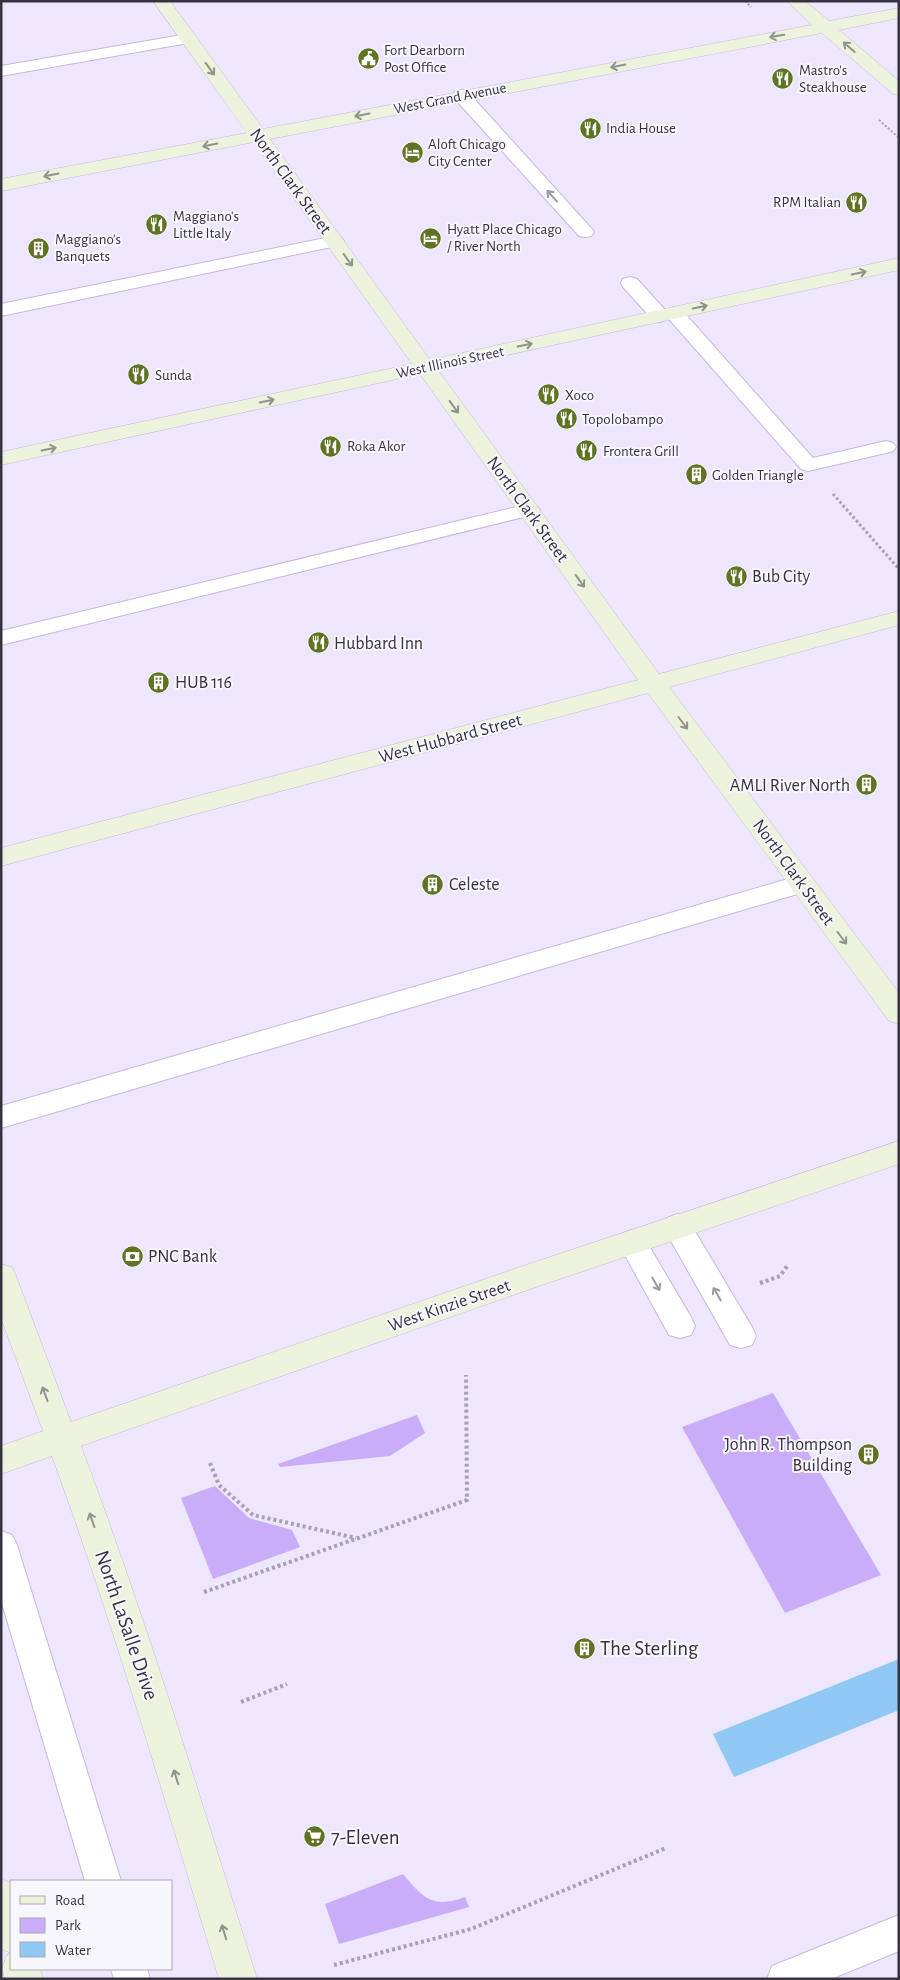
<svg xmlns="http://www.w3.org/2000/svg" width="900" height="1980" viewBox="0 0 900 1980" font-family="'Alegreya Sans',sans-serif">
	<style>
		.green { fill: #caadf8 }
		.water { fill: #8ec8f3 }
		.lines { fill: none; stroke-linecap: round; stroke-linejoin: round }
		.lane-casing { stroke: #c5b8dc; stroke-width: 2 }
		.secondary-casing { stroke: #c5b8dc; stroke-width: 1 }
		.path-far2 { stroke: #a6a0b3; stroke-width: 2; stroke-dasharray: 2 2; stroke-linecap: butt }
		.path-far1 { stroke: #a6a0b3; stroke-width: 3; stroke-dasharray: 2.5 2.5; stroke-linecap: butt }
		.path { stroke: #a6a0b3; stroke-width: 4; stroke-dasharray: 3 3; stroke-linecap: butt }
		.lane { fill: #fff; fill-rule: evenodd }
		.secondary { fill: #ecf2db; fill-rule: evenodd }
		.oneway { stroke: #92928e }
		.oneway2 { stroke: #9b98a0 }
		.labels { text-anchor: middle; stroke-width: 4; stroke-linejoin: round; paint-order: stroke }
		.far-poi-label { font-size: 15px; fill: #373240; stroke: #f8f6fd; text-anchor: start }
		.far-street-label { font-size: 15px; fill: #373240; stroke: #f8f6fd }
		.street-label { font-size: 18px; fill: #373240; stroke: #f8f6fd }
		.poi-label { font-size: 18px; fill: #373240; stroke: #f8f6fd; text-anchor: start }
		.near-street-label { font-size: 21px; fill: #373240; stroke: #f8f6fd }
		.near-poi-label { font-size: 21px; fill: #373240; stroke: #f8f6fd; text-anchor: start }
	</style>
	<rect width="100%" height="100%" fill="#ede6fc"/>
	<!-- green -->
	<g class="green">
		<polygon points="773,1393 881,1575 785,1613 682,1427"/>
		<polygon points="417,1415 425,1433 390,1456 280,1467 278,1464"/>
		<polygon points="215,1486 249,1518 292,1530 300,1547 213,1579 181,1498"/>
		<path d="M403,1874C423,1898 433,1909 465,1897L469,1907L339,1944L325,1904Z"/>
	</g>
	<!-- water -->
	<polygon class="water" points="899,1659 899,1710 734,1777 713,1734"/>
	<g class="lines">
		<defs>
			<g id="lane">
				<polygon points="188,34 194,36 196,39 194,42 1,76 1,66"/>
				<polygon points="461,90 467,91 591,228 594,232 591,236 585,237 579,236 455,99 453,95 455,91"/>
				<polygon points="335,236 341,237 344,241 341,245 1,316 1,304"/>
				<polygon points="630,277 637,279 666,311 674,307 681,309 813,458 886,441 893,443 896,447 893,451 886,453 808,471 801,469 668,318 660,322 653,320 623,287 621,283 623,279"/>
				<polygon points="529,504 536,506 540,510 536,514 1,645 1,631"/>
				<polygon points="802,875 811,878 815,884 811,890 1,1128 1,1106"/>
				<polygon points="677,1214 687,1218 752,1327 756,1336 752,1345 741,1348 730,1345 667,1234 663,1226 667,1218"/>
				<polygon points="632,1230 642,1234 691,1317 695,1326 691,1335 680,1338 669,1335 622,1250 618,1242 622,1234"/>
				<polygon points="1,1531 12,1535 17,1545 121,1881 85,1881 1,1600"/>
				<polygon points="899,1915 899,1951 831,1979 767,1979 772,1966"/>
				<polygon points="111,1969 147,1969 150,1979 114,1979"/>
			</g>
			<g id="secondary">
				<polygon points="153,1 170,1 263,129 812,25 787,1 805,1 829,21 899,8 899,18 839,30 899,81 899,95 893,94 822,33 270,139 430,360 899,258 899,270 438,370 659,674 899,611 899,625 669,687 899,993 899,1024 889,1021 648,693 1,866 1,848 638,680 420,374 1,465 1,452 412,364 254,142 1,191 1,179 247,133"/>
				<path d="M899,1141V1164L542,1285L81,1446C147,1621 201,1800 257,1979H219C166,1804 115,1628 52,1456L1,1474V1446L43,1431L1,1318V1264L12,1267L16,1276L71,1422L520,1267Z"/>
				<polygon points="1,1879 11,1883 11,1953 1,1949"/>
				<polygon points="11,1954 11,1969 40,1969 43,1979 5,1979 2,1969 7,1955"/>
			</g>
		</defs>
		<!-- lane casing -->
		<use href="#lane" class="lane-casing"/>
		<!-- secondary casing -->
		<use href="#secondary" class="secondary-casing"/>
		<!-- path-far2 -->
		<g class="path-far2">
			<polyline points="745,1 751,7"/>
			<polyline points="879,120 899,138"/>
		</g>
		<!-- path-far1 -->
		<polyline class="path-far1" points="833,494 899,569"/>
		<!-- path -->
		<g class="path">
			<polyline points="760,1283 780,1276 788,1265"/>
			<polyline points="210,1463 219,1485 253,1515 356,1538"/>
			<polyline points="204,1592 467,1500 466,1375"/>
			<polyline points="241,1702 287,1684"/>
			<polyline points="334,1965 471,1929 666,1848"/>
		</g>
		<!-- lane -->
		<use href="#lane" class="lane"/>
		<!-- secondary -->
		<use href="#secondary" class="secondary"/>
	</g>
	<!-- one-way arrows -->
	<defs><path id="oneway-shaft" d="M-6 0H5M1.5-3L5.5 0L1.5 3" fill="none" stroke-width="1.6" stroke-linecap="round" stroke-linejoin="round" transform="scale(1.25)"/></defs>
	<g class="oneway">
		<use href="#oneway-shaft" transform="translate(777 36) rotate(170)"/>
		<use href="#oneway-shaft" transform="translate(849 47) rotate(-139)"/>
		<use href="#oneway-shaft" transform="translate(618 66) rotate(169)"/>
		<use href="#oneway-shaft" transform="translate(210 69) rotate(54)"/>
		<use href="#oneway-shaft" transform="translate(362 115) rotate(169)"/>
		<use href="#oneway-shaft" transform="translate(210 145) rotate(169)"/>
		<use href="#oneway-shaft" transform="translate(51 175) rotate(169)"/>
		<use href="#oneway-shaft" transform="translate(348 260) rotate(54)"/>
		<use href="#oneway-shaft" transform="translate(859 273) rotate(-12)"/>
		<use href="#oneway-shaft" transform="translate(700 307) rotate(-12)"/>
		<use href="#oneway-shaft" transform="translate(525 345) rotate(-12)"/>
		<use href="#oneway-shaft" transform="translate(267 401) rotate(-12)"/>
		<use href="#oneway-shaft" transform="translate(454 407) rotate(54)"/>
		<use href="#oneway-shaft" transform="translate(49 449) rotate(-12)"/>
		<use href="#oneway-shaft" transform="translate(580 581) rotate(54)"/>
		<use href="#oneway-shaft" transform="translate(683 723) rotate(53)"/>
		<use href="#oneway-shaft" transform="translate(842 938) rotate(53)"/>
		<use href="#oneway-shaft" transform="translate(45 1394) rotate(-110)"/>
		<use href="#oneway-shaft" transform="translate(92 1520) rotate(-109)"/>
		<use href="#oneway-shaft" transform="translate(176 1777) rotate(-107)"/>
		<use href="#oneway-shaft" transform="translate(224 1932) rotate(-107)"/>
	</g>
	<g class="oneway2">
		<use href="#oneway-shaft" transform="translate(552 196) rotate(-132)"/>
		<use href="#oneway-shaft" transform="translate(656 1284) rotate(60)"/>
		<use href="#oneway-shaft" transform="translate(717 1294) rotate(-120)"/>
	</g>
	<!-- icons -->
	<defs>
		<symbol id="civic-disc" viewBox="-11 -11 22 22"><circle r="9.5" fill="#607322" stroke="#f8f6fd"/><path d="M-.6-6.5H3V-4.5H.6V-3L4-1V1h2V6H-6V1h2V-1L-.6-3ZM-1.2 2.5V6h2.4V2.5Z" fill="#fff"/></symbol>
		<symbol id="restaurant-disc" viewBox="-11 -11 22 22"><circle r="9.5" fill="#607322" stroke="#f8f6fd"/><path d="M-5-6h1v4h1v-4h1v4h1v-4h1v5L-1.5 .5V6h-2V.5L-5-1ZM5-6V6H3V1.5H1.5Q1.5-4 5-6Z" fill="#fff"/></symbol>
		<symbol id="hotel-disc" viewBox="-11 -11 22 22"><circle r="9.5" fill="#607322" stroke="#f8f6fd"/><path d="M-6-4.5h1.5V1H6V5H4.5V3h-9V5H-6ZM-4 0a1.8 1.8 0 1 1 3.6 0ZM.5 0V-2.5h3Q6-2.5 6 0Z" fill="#fff"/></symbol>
		<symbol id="building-disc" viewBox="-11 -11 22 22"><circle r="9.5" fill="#607322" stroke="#f8f6fd"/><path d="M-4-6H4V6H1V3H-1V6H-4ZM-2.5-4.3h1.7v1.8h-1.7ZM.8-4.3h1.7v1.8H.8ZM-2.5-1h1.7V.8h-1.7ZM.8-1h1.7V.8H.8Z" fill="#fff"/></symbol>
		<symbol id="bank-disc" viewBox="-11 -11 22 22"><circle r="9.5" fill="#607322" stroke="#f8f6fd"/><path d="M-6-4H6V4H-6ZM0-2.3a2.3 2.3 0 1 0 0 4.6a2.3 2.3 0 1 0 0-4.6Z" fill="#fff"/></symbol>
		<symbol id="supermarket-disc" viewBox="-11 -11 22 22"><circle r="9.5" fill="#607322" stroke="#f8f6fd"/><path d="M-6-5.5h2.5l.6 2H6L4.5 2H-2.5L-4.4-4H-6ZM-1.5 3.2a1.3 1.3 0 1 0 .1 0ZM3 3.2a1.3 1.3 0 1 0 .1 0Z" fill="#fff"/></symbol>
	</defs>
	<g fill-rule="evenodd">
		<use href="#civic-disc" x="356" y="46" width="25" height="25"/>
		<use href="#restaurant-disc" x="770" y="66" width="25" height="25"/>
		<use href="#restaurant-disc" x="578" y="116" width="25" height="25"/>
		<use href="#hotel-disc" x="400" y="140" width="25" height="25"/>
		<use href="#restaurant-disc" x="844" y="190" width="25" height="25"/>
		<use href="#restaurant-disc" x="144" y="212" width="25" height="25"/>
		<use href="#hotel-disc" x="418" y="226" width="25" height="25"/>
		<use href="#building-disc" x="26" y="236" width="25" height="25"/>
		<use href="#restaurant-disc" x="126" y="362" width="25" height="25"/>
		<use href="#restaurant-disc" x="536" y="382" width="25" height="25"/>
		<use href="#restaurant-disc" x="554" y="406" width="25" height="25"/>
		<use href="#restaurant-disc" x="318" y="434" width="25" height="25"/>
		<use href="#restaurant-disc" x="574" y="438" width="25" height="25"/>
		<use href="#building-disc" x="684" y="462" width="25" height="25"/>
		<use href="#restaurant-disc" x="724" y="564" width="25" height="25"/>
		<use href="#restaurant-disc" x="306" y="630" width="25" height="25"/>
		<use href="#building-disc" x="146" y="670" width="25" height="25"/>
		<use href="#building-disc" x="854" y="772" width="25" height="25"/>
		<use href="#building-disc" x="420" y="872" width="25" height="25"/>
		<use href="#bank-disc" x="120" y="1244" width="25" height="25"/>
		<use href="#building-disc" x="856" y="1442" width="25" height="25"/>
		<use href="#building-disc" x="572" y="1636" width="25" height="25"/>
		<use href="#supermarket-disc" x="302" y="1824" width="25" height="25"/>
	</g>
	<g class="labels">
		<!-- far-poi labels -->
		<g class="far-poi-label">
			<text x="384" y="55">Fort Dearborn<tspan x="384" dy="17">Post Office</tspan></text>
			<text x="799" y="75">Mastro's<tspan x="799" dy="17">Steakhouse</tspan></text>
			<text x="606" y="133">India House</text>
			<text x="428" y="149">Aloft Chicago<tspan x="428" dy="17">City Center</tspan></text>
			<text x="841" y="207" text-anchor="end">RPM Italian</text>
			<text x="173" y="221">Maggiano's<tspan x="173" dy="17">Little Italy</tspan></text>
			<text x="447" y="234">Hyatt Place Chicago<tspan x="447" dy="17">/ River North</tspan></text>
			<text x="55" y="244">Maggiano's<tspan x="55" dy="17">Banquets</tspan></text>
			<text x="155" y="380">Sunda</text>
			<text x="565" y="400">Xoco</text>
			<text x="582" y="424">Topolobampo</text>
			<text x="347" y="451">Roka Akor</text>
			<text x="603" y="456">Frontera Grill</text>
			<text x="712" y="480">Golden Triangle</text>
		</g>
		<!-- far-street labels -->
		<g class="far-street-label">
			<text transform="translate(450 98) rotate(-11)" y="5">West Grand Avenue</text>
			<text transform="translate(450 362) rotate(-12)" y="5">West Illinois Street</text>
		</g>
		<!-- street labels -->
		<g class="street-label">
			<text transform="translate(291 181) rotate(54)" y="6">North Clark Street</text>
			<text transform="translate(528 509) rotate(54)" y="6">North Clark Street</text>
			<text transform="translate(450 738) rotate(-15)" y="6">West Hubbard Street</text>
			<text transform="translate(794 872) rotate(54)" y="6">North Clark Street</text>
			<text transform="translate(449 1305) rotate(-19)" y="6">West Kinzie Street</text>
		</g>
		<!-- poi labels -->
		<g class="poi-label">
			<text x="752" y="582">Bub City</text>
			<text x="334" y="649">Hubbard Inn</text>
			<text x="175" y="688">HUB 116</text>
			<text x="850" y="791" text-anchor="end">AMLI River North</text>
			<text x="449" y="890">Celeste</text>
			<text x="148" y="1262">PNC Bank</text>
			<text x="852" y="1450" text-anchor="end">John R. Thompson<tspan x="852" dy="21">Building</tspan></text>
		</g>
		<!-- near-street labels -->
		<g class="near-street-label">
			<text transform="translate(127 1625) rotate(71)" y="7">North LaSalle Drive</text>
		</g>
		<!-- near-poi labels -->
		<g class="near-poi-label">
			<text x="600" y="1655">The Sterling</text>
			<text x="331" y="1844">7-Eleven</text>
		</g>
	</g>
	<!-- border -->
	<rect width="900" height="1980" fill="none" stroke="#373240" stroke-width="5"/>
	<!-- legend -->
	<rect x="10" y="1880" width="162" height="90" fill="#f8f6fd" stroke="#aba8b1"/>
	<rect x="20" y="1896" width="25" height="8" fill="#ecf2db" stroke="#aba8b1"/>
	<text x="55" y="1905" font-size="15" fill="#373240">Road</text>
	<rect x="20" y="1918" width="25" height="15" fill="#caadf8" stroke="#aba8b1"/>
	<text x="55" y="1930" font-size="15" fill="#373240">Park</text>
	<rect x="20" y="1942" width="25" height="15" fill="#8ec8f3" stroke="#aba8b1"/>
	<text x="55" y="1955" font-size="15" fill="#373240">Water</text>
</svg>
